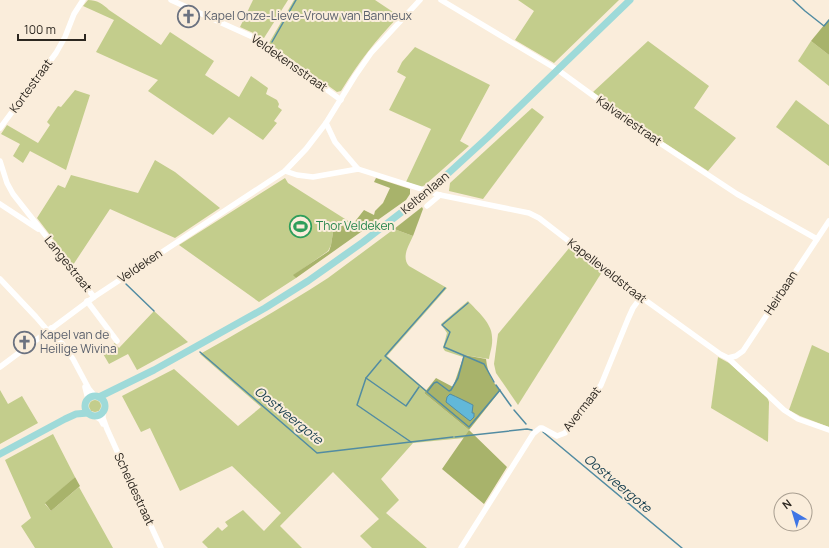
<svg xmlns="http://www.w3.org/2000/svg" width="829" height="548" viewBox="0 0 829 548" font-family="Manrope,sans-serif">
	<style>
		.green { fill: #c3cd8c }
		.forest { fill: #a8b36b }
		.water { fill: #62b8d9; stroke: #528ca2 }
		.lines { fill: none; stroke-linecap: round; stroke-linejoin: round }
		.stream { stroke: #528ca2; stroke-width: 1.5 }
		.minor { stroke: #fff; stroke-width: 5.5 }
		.major { stroke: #9edad9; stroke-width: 7 }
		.labels { text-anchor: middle; stroke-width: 4; stroke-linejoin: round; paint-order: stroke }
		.worship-label { font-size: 12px; fill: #5b616d; stroke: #faeddb; text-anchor: start }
		.street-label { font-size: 12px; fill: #2c2720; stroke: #faeddb }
		.leisure-label { font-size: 12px; fill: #27864d; stroke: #faeddb; text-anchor: start }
		.water-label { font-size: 13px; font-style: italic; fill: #1e4453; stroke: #faeddb }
	</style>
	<rect width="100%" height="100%" fill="#faeddb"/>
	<!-- green -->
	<g class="green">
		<path d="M88,0C97,0 103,4 109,10L161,45L170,32L214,61L205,75L239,97L251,76L268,88L266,94L277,100L279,104L278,107L282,110L274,121L277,123L263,140L229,117L213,135L148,91L158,80L96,52L114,20L83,6Z"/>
		<polygon points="253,0 288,0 264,38 240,27"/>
		<path d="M294,0H375L399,16C375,41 359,62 341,91L337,92L269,43Z"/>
		<polygon points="518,0 619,0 554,63 515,40 534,11"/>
		<polygon points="648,41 709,86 694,108 736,138 708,171 645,130 593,92"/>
		<polygon points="811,41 829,55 829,86 798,61"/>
		<polygon points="415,47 490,85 460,141 469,146 425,185 421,187 406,182 431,129 389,110 406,77 397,72 402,62"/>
		<polygon points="75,90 90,95 66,170 30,151 23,163 13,156 20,144 1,134 7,125 38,143 50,125 47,122 58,106 61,107"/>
		<polygon points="796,100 829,125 829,166 776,127"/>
		<polygon points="532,108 544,117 483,199 449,191 450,183"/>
		<polygon points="155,160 175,172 220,208 175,238 110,209 73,265 37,218 58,185 65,188 71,175 138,193"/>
		<polygon points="285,178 288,183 353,224 348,228 335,220 331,245 328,251 294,275 296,278 259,302 179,245"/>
		<path d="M394,229L413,236C409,245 401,257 409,266L447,288L387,356L426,390L424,393L469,430L464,438L413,443L381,479L399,500L386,513L427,548H372L360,536L379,519L333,472L280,526L302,548H208L202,542L218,527L222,531L228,526L225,522L243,510L264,531L281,513L232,466L180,491L150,428L141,432L122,396L174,369L238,426L261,407L200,354C243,330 286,305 328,278C350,262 372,245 394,229Z"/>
		<polygon points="570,247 602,272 518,405 496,373 494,364 498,334"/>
		<path d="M468,301C477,311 492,323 492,337C493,345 490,352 489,359L464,355L463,357L445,351L443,348L447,333L441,324Z"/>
		<polygon points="154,311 188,342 137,370 128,354 109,364 102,352 115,343 119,348"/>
		<polygon points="812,345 829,353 829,427 800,416 789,410"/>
		<polygon points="718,357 729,363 767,397 769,402 768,442 711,408"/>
		<polygon points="0,390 8,404 22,396 38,423 0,444"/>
		<circle cx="95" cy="406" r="6"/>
		<polygon points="53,434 75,477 45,504 51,511 79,487 113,548 35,548 21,526 31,518 5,460"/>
	</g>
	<!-- forest -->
	<g class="forest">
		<polygon points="829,19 829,55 811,41"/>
		<polygon points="376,178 410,189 410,194 406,200 296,278 293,275 329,251 331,245 335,220 348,228 353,224 364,210 374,215 375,211 383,203 390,188 374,182"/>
		<polygon points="422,207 423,209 413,236 394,229"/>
		<path d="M464,355L486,359C488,374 491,379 500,391L469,430L507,467L484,504L442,469L469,430L424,393L436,378L453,387Z"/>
		<polygon points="75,477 80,486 51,511 45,503"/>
	</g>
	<!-- water -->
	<path class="water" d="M450,394C457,397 465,401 473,405L472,413H474V417L470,421L461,414L446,402L447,397Z"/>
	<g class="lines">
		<!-- stream -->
		<g class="stream">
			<polyline points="793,0 805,11 824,26 829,20"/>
			<polyline points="272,42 296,0"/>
			<polyline points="126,284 154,311"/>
			<polyline points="468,303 442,325 450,332 444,347 484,364 494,382"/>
			<polyline points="200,352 317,453 453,437"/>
			<polyline points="464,356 458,378 451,390 449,391 437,382 434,383 427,392 469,427 500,390"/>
			<polyline points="381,360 366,378 406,406 419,387"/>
			<polyline points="366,378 357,405 411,442"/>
			<polyline points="496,385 511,406"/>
			<polyline points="426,391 385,356 445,288"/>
			<polyline points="514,410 526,424"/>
			<polyline points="543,432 682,548"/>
			<polyline points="455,437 527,429 532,430"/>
		</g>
		<!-- minor -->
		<g class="minor">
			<polyline points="171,0 257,39 341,100"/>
			<polyline points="441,0 558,70 643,132 737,194 817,239"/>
			<polyline points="326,123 335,142 358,169"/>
			<polyline points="0,128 56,53 65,37 74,14 83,0"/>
			<polyline points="0,161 7,183 13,194 94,297"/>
			<polyline points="285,171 297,175 313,177 358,169 440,195 529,213 539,218 641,297 720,354 728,358 784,410 798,419 829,430"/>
			<polyline points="0,204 38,229"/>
			<polyline points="427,206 440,195"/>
			<polyline points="0,279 36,317 48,331"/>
			<polyline points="87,301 117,341"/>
			<polyline points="51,328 73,359 89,389 95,396"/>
			<polyline points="728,358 736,356 743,351 829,221"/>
			<polyline points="0,367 94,297 285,171 306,149 326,123 355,76 371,53 420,0"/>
			<polyline points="85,387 88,399"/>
			<polyline points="103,413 103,418 107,429 161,548"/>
			<polyline points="95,416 101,420 103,424"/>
			<polyline points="461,548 533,434 540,428 542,428 557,436 565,433 601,385 628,319 633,308 641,297"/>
		</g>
		<!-- major -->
		<g class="major">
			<circle cx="95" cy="406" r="10"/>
			<polyline points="99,397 154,370 265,308 308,281 363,242 429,191 488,137 630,0"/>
			<polyline points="0,454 65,419 76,414 88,413"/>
		</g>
	</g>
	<!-- icons -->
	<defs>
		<symbol id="church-ring" viewBox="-11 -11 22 22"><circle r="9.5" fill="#faeddb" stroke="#6b7280" stroke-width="1.5"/><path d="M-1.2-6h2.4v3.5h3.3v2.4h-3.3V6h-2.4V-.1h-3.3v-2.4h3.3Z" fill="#6b7280"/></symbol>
		<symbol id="stadium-ring" viewBox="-11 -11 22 22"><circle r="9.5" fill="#faeddb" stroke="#2e9e5b" stroke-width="1.5"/><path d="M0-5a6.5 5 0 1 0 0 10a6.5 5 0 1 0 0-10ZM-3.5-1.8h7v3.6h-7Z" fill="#2e9e5b"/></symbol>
	</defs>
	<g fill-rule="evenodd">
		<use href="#church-ring" x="176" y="4" width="25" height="25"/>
		<use href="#stadium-ring" x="288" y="214" width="25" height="25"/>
		<use href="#church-ring" x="12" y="330" width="25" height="25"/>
	</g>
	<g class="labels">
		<!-- worship labels -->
		<g class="worship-label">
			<text x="204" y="20">Kapel Onze-Lieve-Vrouw van Banneux</text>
			<text x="40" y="339">Kapel van de<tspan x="40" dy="14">Heilige Wivina</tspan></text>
		</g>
		<!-- street labels -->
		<g class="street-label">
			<text transform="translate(289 63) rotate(35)" y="4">Veldekensstraat</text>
			<text transform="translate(31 86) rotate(-54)" y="4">Kortestraat</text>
			<text transform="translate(629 121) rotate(35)" y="4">Kalvariestraat</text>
			<text transform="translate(425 193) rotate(-40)" y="4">Keltenlaan</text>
			<text transform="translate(68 264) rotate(51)" y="4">Langestraat</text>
			<text transform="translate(140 266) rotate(-34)" y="4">Veldeken</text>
			<text transform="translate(607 271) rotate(38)" y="4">Kapelleveldstraat</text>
			<text transform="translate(781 293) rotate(-57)" y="4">Heirbaan</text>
			<text transform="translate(582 409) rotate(-52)" y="4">Avermaat</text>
			<text transform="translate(134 489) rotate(65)" y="4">Scheldestraat</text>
		</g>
		<!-- leisure labels -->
		<g class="leisure-label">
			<text x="316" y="230">Thor Veldeken</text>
		</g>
		<!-- water labels -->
		<g class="water-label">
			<text transform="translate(289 415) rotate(39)" y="5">Oostveergote</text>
			<text transform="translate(618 483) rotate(40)" y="5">Oostveergote</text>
		</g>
	</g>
	<!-- north arrow -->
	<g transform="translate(793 512) rotate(322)"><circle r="19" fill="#faeddb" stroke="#a89e90"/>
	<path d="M0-3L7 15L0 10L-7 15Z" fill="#3f75e5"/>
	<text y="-6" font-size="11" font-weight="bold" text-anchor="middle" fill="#2c2720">N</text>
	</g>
	<!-- scale -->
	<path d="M18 34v6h67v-6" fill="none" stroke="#2c2720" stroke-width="2"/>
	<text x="24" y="34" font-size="12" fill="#2c2720" stroke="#faeddb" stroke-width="3" paint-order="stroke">100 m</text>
</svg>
